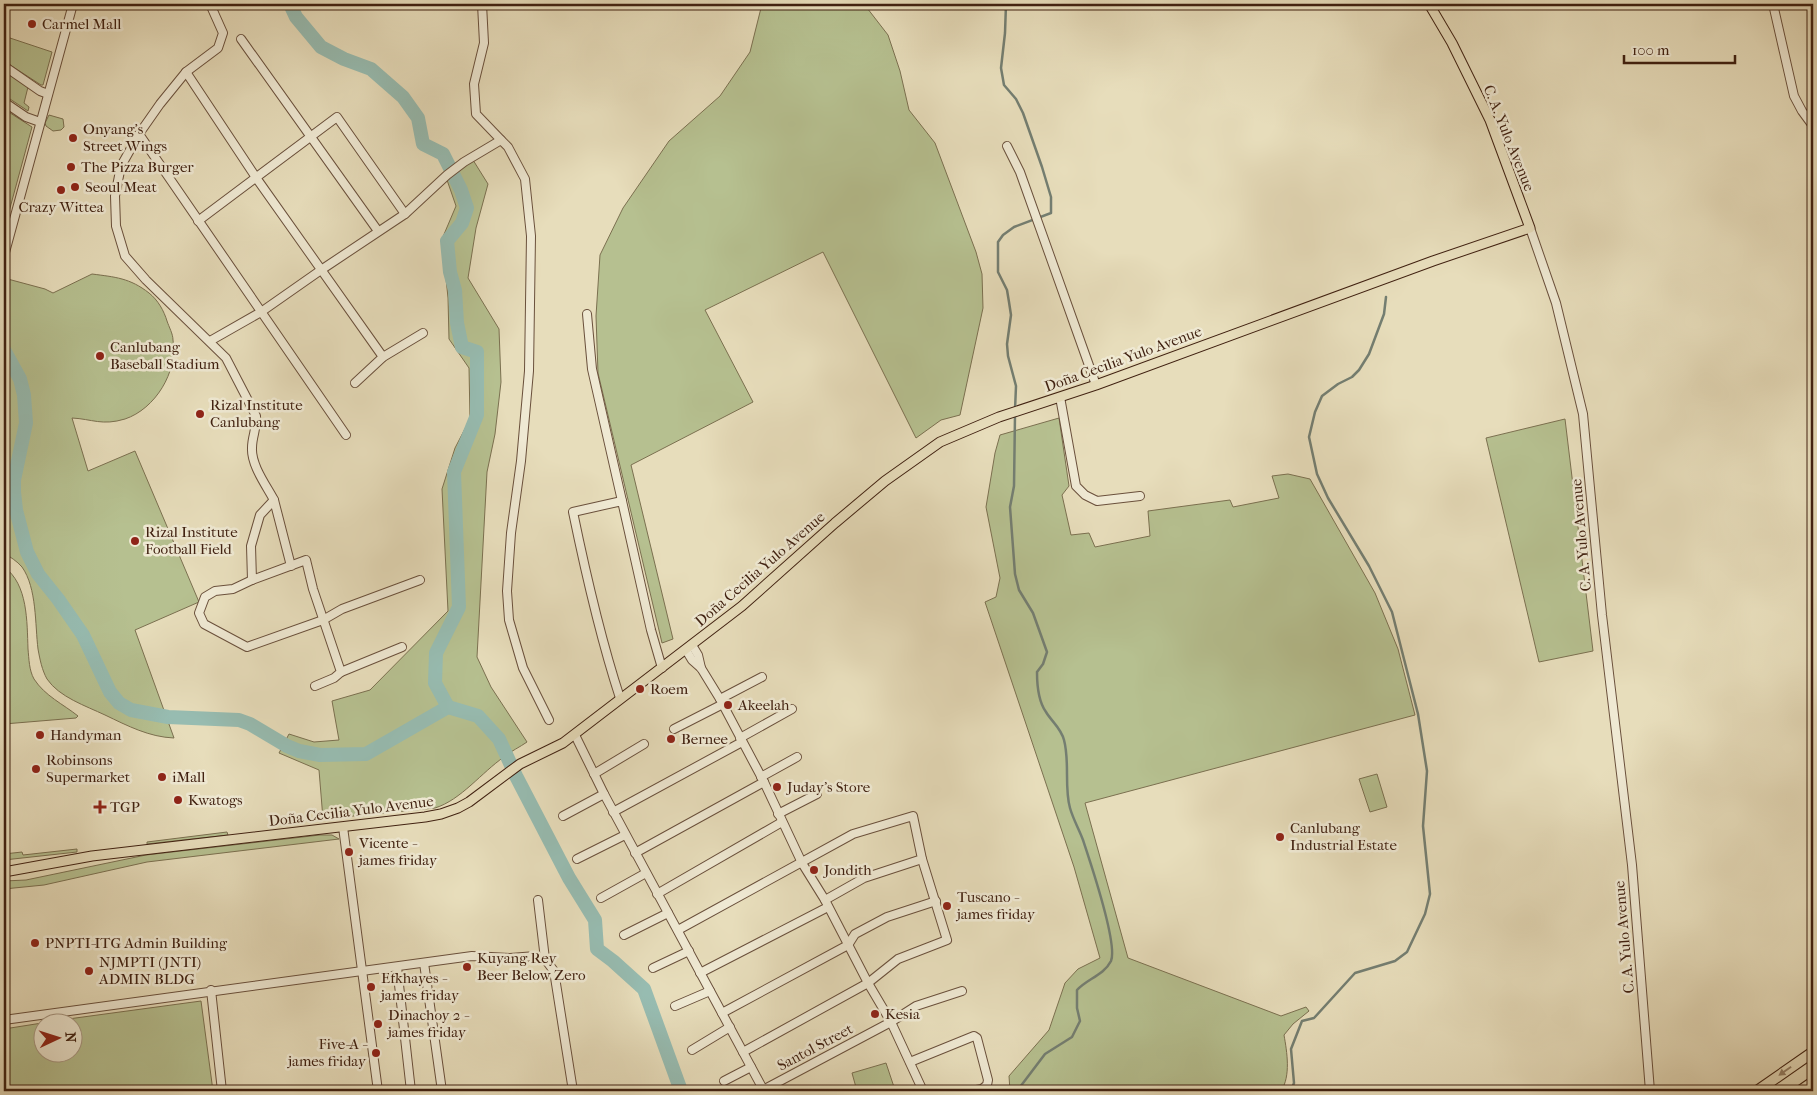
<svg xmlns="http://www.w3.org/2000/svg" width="1817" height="1095" viewBox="0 0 1817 1095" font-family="'IM FELL French Canon',serif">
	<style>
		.green { fill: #b6c090; stroke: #7b7050 }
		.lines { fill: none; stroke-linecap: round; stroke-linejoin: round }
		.stream { stroke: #747e71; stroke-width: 2.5 }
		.river { stroke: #97bcb1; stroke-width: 14 }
		.minor-casing { stroke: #6a503c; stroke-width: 10 }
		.major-casing { stroke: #402111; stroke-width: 11 }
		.highway-casing { stroke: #402111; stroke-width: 12 }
		.minor { stroke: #efe9d3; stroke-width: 8 }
		.major { stroke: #e7ddbb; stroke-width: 9 }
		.highway { stroke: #e7ddbb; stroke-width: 10 }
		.oneway { fill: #947f66 }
		.poi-dot { fill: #8f2418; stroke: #efe9d3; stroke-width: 2 }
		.labels { text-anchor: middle; stroke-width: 5; stroke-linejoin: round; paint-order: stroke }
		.poi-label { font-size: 15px; fill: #402111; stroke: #efe9d3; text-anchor: start }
		.street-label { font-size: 15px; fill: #402111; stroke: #efe9d3 }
	</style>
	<rect width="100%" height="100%" fill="#e7ddbb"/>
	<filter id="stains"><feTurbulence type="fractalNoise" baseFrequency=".004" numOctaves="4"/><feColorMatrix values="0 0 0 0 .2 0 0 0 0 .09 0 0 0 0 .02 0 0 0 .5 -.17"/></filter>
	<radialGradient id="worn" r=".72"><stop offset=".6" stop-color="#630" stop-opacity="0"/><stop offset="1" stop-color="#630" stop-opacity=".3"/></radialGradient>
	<!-- green -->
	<g class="green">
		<polygon points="762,4 864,4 888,35 900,71 909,110 935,143 976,252 982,274 983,308 960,415 941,420 916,438 823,252 705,310 753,402 631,465 673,639 662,643 598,373 596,316 600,255 623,208 669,141 720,96 750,52"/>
		<polygon points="4,36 52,52 43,85 41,85 4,61"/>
		<polygon points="4,71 28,87 24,103 29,107 28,111 4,95"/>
		<polygon points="4,109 32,127 4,230"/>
		<polygon points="49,115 63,119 64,127 61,130 53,131 46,126 45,123"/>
		<path d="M473,160L488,184L476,228L468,278L499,329L501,382L495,434L487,472L477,657L491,687L527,742C520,747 511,751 504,757C482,772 461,800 435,808L323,819L319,770L279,753L289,734L314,742L339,740L332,701L370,690L448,611L442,489L455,448L470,419L469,368L449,339L448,298L442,239L456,206L447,180Z"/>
		<path d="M92,274C115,277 130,278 149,293C158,300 164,311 167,321C169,327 173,334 173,340C178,372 155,409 125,419C102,426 92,419 72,418L88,471L135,451L199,602L135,630L174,738C149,737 128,726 105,715C86,706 59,697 47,679C42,670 40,660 38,649C35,625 37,588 22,567C17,561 10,557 4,553V278L45,289L53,293Z"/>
		<path d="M1059,418L1069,486L1062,495L1071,535L1089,533L1095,547L1150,536L1148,511L1230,500L1233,507L1279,498L1272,476L1288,474L1310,479L1375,593L1398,649L1415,715L1085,803L1128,958L1281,1016L1306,1007L1309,1011L1293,1024L1284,1035C1287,1052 1291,1076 1281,1091H1010L1009,1076L1049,1030L1065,983L1078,969L1100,958L1074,867L985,602L996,597L1000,578L986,507L995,453L1000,435Z"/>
		<polygon points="1565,419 1593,651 1539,662 1486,438"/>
		<path d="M4,567C28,584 27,622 28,649C29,659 29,670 34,679C45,696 63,704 78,716L76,718L4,724Z"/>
		<polygon points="1377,774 1387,807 1370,812 1359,779"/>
		<polygon points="227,832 228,835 147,844 147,842"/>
		<polygon points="320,835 332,835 339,839 147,862 44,885 4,889 4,881 26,880 146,855"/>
		<polygon points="77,849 77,852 4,860 4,854 22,852 23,855"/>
		<polygon points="201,1001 213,1091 4,1091 4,1029 42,1023 42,1052 72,1052 72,1022 46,1022"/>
		<polygon points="886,1063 895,1090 857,1091 852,1073"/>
	</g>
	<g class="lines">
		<!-- stream -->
		<g class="stream">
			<polyline points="1006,4 1005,33 1001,68 1004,85 1016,99 1023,113 1042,167 1051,197 1051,213 1014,227 1003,235 998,242 998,272 1007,290 1009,302 1011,315 1007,344 1008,356 1016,386 1015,410"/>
			<path d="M1015,415L1014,486L1010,507L1015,574L1019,590L1033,613L1047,652L1043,664L1037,672C1037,685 1038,701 1046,712C1052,722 1061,728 1064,740C1070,762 1064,787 1070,808C1073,819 1079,829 1083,840C1090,861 1118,944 1111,961C1104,975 1087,979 1077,990V1008L1080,1021L1072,1037L1045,1054L1017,1091"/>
			<polyline points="1291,1091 1294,1083 1291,1049 1302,1021 1314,1018 1355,973 1395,961 1407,952 1425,914 1430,894 1423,826 1427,771 1418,714 1392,612 1369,566 1328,498 1317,474 1309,437 1315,412 1322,396 1338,384 1352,377 1359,370 1369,354 1384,314 1386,297"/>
		</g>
		<!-- river -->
		<g class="river">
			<polyline points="290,4 296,17 321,47 344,59 371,69 403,97 418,118 423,144 443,154 461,190 467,208 462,223 447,241 450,272 455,290 457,323 462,347 477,352 477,415 454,472 459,607 436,653 435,683 448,707"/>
			<polyline points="4,350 20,379 24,395 26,423 14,480 14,492 16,510 27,552 38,574 58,599 83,635 110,692 119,703 131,710 168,717 239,720 250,724 287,746 299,751 320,755 366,754 448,707 478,716 499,739 516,776 569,878 595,920 597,949 613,961 644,989 680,1088 679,1091"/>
		</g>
		<defs>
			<g id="minor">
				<path d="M210,4L223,33L218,48L186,72L160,104L139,134L121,166L115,196L116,226L125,256L146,280L226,358L256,416C257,429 252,436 252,448C251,465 266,485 274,500L260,515L251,546L252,580L306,560L313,589L341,672L334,678L315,686"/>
				<polyline points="482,4 484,43 474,84 476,114 501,140"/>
				<polyline points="1773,4 1794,96 1802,111 1813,126"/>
				<polyline points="241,39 378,231"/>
				<polyline points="4,66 40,91 48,94"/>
				<polyline points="186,72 257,179 383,357"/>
				<polyline points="4,102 26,117 40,122"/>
				<polyline points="139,134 346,435"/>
				<polyline points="1007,146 1020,172 1096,385"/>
				<polyline points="198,221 337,117 405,214"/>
				<polyline points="1530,228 1556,303 1583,414 1602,615 1632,865 1650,1091"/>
				<polyline points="4,256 73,4"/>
				<polyline points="587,314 592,369 622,501"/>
				<polyline points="210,341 261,312 321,270 405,214 447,175 464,162 501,140 508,147 525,179 531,236 529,371 521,461 511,533 507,591 509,620 523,668 549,720"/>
				<polyline points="355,383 383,357 423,333"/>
				<polyline points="1060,397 1076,486 1085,495 1097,501 1140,496"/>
				<polyline points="274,500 291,566"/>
				<polyline points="252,580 233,589 215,591 205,597 199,613 204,624 247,647 323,620 342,609 420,580"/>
				<polyline points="692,645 698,655 701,668"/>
				<polyline points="686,650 692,660 701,668 720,699 764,782 802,863 825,900 868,983 891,1022 923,1091"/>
				<polyline points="341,672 402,647"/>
				<path d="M620,698C600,637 586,575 573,512L622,501L651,630L662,668"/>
				<polyline points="720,699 762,677"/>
				<polyline points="674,729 723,704"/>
				<polyline points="575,735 604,794 764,1091"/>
				<polyline points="740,738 792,709"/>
				<polyline points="594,774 644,744"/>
				<polyline points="761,777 797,757"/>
				<polyline points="613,812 742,742"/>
				<polyline points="778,814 817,794"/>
				<polyline points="563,816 604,794"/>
				<polyline points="343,827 378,1091"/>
				<polyline points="635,853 764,782"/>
				<polyline points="577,859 625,835"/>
				<polyline points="657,894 782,822"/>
				<polyline points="601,898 646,873"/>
				<polyline points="538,900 545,959 554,971 573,1091"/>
				<polyline points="678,930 853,834 913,816 922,859 864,878 825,900"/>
				<polyline points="624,935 668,913"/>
				<polyline points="424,963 442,1091"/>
				<polyline points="397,967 411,1091"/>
				<polyline points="653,968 689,951"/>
				<polyline points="700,973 828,907"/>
				<polyline points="211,990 222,1091"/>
				<polyline points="675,1006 710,991"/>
				<polyline points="722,1013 848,945 855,934 887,917 936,901"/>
				<polyline points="4,1020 472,956 510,958 536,956 545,959"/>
				<polyline points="692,1050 730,1027"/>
				<polyline points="743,1052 868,983 898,959 947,940 922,859"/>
				<polyline points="910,1062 974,1036 977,1038 988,1080 987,1085 982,1089 971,1091"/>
				<polyline points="724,1081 751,1067"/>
				<polyline points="763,1090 891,1022 916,1006 962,991"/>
			</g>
			<polyline id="major" points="4,872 92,856 425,817 441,814 458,808 469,802 520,764 563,743 742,606 835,523 885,481 940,442 999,417 1096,385 1433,261 1530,228 1490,120 1452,43 1429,4"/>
			<g id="highway">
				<polyline points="1757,1091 1813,1052"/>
				<polyline points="1800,1091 1813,1082"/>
			</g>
		</defs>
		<!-- minor casing -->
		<use href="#minor" class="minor-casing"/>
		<!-- major casing -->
		<use href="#major" class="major-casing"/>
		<!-- highway casing -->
		<use href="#highway" class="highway-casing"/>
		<!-- minor -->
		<use href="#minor" class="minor"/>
		<!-- major -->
		<use href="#major" class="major"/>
		<!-- highway -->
		<use href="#highway" class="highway"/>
	</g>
	<!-- one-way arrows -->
	<defs><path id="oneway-solid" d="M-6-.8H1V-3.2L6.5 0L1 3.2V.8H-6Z" transform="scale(1.25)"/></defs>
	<use class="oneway" href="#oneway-solid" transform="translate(1785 1071) rotate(145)"/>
	<!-- markers -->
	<g class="poi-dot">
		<circle cx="32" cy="24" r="5"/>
		<circle cx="73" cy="138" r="5"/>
		<circle cx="71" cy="167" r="5"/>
		<circle cx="75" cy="187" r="5"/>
		<circle cx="61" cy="190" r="5"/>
		<circle cx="100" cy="356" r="5"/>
		<circle cx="200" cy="414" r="5"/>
		<circle cx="135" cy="541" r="5"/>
		<circle cx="640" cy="689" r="5"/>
		<circle cx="728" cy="705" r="5"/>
		<circle cx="40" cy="735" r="5"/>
		<circle cx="671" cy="739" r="5"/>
		<circle cx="36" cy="769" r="5"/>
		<circle cx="162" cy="777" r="5"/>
		<circle cx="777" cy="787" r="5"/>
		<circle cx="178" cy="800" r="5"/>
		<path d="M97.5 799.5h5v5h5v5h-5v5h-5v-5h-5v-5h5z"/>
		<circle cx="1280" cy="837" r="5"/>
		<circle cx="349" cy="852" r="5"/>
		<circle cx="814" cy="870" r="5"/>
		<circle cx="947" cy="906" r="5"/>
		<circle cx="35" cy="943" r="5"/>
		<circle cx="467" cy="967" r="5"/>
		<circle cx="89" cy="971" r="5"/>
		<circle cx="371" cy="987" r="5"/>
		<circle cx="875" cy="1014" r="5"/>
		<circle cx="378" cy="1024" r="5"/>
		<circle cx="376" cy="1053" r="5"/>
	</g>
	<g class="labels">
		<!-- poi labels -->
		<g class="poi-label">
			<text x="42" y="29">Carmel Mall</text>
			<text x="83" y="134">Onyang's<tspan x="83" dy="17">Street Wings</tspan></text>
			<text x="81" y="172">The Pizza Burger</text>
			<text x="85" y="192">Seoul Meat</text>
			<text x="61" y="212" text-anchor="middle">Crazy Wittea</text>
			<text x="110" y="352">Canlubang<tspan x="110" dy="17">Baseball Stadium</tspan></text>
			<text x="210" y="410">Rizal Institute<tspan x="210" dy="17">Canlubang</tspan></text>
			<text x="145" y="537">Rizal Institute<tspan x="145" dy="17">Football Field</tspan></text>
			<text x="650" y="694">Roem</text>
			<text x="738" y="710">Akeelah</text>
			<text x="50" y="740">Handyman</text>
			<text x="681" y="744">Bernee</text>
			<text x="46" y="765">Robinsons<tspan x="46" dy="17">Supermarket</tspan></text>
			<text x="172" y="782">iMall</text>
			<text x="787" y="792">Juday's Store</text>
			<text x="188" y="805">Kwatogs</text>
			<text x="110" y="812">TGP</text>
			<text x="1290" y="833">Canlubang<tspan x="1290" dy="17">Industrial Estate</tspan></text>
			<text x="359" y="848">Vicente -<tspan x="359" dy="17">james friday</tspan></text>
			<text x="824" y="875">Jondith</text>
			<text x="957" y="902">Tuscano -<tspan x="957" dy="17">james friday</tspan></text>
			<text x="45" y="948">PNPTI-ITG Admin Building</text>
			<text x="477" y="963">Kuyang Rey<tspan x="477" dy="17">Beer Below Zero</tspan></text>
			<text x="99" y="967">NJMPTI (JNTI)<tspan x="99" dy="17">ADMIN BLDG</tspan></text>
			<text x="381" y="983">Efkhayes -<tspan x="381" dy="17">james friday</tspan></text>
			<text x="885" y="1019">Kesia</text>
			<text x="388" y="1020">Dinachoy 2 -<tspan x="388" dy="17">james friday</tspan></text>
			<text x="366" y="1049" text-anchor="end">Five-A -<tspan x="366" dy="17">james friday</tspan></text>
		</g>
		<!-- street labels -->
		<g class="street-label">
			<text transform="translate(1509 138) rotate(68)" y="5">C. A. Yulo Avenue</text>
			<text transform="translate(1123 359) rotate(-20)" y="5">Doña Cecilia Yulo Avenue</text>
			<text transform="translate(1581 535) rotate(-95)" y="5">C. A. Yulo Avenue</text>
			<text transform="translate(760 569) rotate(-41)" y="5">Doña Cecilia Yulo Avenue</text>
			<text transform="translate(351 811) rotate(-7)" y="5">Doña Cecilia Yulo Avenue</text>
			<text transform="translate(1624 937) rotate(-95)" y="5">C. A. Yulo Avenue</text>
			<text transform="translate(815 1047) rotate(-28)" y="5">Santol Street</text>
		</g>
	</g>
	<!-- margin -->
	<rect width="1817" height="1095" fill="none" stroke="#e7ddbb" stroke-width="20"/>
	<rect x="5" y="5" width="1807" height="1085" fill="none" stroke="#402111" stroke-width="2.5"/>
	<rect x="10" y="10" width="1797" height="1075" fill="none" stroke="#402111"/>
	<!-- north arrow -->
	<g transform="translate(58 1038) rotate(86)"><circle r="24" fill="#efe9d3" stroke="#a99985"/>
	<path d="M0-4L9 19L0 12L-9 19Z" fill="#8f2418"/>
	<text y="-8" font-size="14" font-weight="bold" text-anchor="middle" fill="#402111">N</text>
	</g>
	<!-- scale -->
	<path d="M1624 55v8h111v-8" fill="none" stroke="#402111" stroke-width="2.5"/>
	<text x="1632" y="55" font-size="15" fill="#402111" stroke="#efe9d3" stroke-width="4" paint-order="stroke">100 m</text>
	<rect width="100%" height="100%" filter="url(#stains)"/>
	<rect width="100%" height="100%" fill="url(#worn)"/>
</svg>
